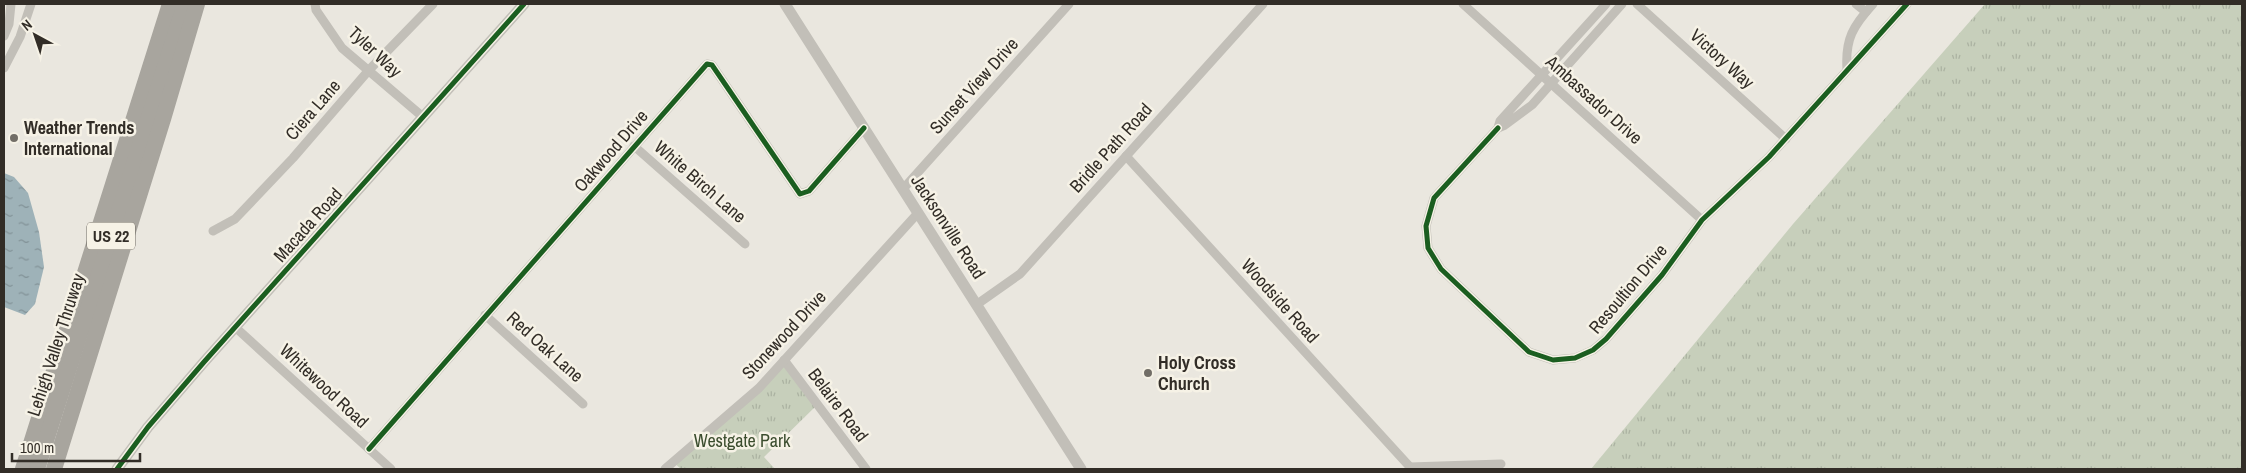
<svg xmlns="http://www.w3.org/2000/svg" width="2246" height="473" viewBox="0 0 2246 473" font-family="'Archivo Narrow',sans-serif">
	<style>
		.grass { fill: url(#grass-tufts) }
		.water { fill: url(#water-ripples) }
		.lines { fill: none; stroke-linecap: round; stroke-linejoin: round }
		.minor { stroke: #c2bfb8; stroke-width: 9 }
		.tertiary { stroke: #c2bfb8; stroke-width: 11 }
		.motorway { stroke: #a8a59e; stroke-width: 16 }
		.cycleway-casing { stroke: #f6f2e6; stroke-width: 8 }
		.cycleway { stroke: #1b5e20; stroke-width: 5 }
		.poi-dot { fill: #726e67; stroke: #f6f2e6; stroke-width: 2 }
		.labels { text-anchor: middle; stroke-width: 5; stroke-linejoin: round; paint-order: stroke }
		.shield { fill: #f6f2e6; stroke: #6d6860; stroke-width: 1 }
		.shield-label { font-size: 16px; font-weight: bold; fill: #322d27 }
		.street-label { font-size: 18px; fill: #322d27; stroke: #f6f2e6 }
		.poi-label { font-size: 18px; font-weight: bold; fill: #322d27; stroke: #f6f2e6; text-anchor: start }
		.park-label { font-size: 18px; fill: #3b4d2e; stroke: #f6f2e6 }
	</style>
	<defs>
		<pattern id="grass-tufts" width="24" height="20" patternUnits="userSpaceOnUse" patternTransform="scale(1.25)"><rect width="24" height="20" fill="#c7cfbb"/><path d="M3 7l-1-3M5 7V3M7 7l1-3M15 17l-1-3M17 17v-4M19 17l1-3" fill="none" stroke="#abb2a1"/></pattern>
		<pattern id="water-ripples" width="26" height="14" patternUnits="userSpaceOnUse" patternTransform="scale(1.25)"><rect width="26" height="14" fill="#9eb2b8"/><path d="M2 4q2-2 4 0t4 0M15 11q2-2 4 0t4 0" fill="none" stroke="#819196"/></pattern>
	</defs>
	<rect width="100%" height="100%" fill="#eae7df"/>
	<!-- grass -->
	<g class="grass">
		<polygon points="1985,4 2242,4 2242,469 1591,469 1793,224"/>
		<polygon points="784,360 817,405 764,457 775,469 681,469 673,462"/>
	</g>
	<!-- water -->
	<polygon class="water" points="4,173 14,177 28,193 39,232 44,267 35,304 25,315 4,307"/>
	<g class="lines">
		<!-- minor -->
		<g class="minor">
			<polyline points="315,4 316,10 342,48 423,117"/>
			<polyline points="1463,4 1702,220"/>
			<polyline points="1606,4 1500,121 1498,128 1505,125 1532,105 1622,4"/>
			<polyline points="1637,4 1786,139"/>
			<polyline points="1856,4 1866,12"/>
			<polyline points="4,36 9,24 11,4"/>
			<polyline points="4,68 20,37 31,4"/>
			<path d="M1847,69C1845,39 1853,26 1873,4"/>
			<polyline points="1498,128 1434,198 1426,226 1428,248 1441,269 1529,352 1553,360 1575,358 1593,350 1606,339 1662,275 1702,220 1769,157 1907,4"/>
			<polyline points="634,146 745,244"/>
			<polyline points="1126,156 1410,467"/>
			<polyline points="903,189 1069,4"/>
			<polyline points="213,231 235,219 293,158 369,70 433,4"/>
			<polyline points="976,305 1020,274 1263,4"/>
			<polyline points="485,315 583,404"/>
			<polyline points="235,327 391,469"/>
			<polyline points="784,360 866,469"/>
			<polyline points="369,449 707,64 712,65 800,194 809,191 864,128"/>
			<polyline points="1410,467 1501,464"/>
			<polyline points="665,469 759,388 918,213"/>
		</g>
		<!-- tertiary -->
		<g class="tertiary">
			<polyline points="785,4 1081,469"/>
			<polyline points="117,469 148,427 204,362 524,4"/>
		</g>
		<!-- motorway -->
		<g class="motorway">
			<polyline points="23,469 170,4"/>
			<polyline points="37,469 185,4"/>
			<polyline points="54,469 163,119 197,4"/>
		</g>
		<defs>
			<g id="cycleway">
				<polyline points="1498,128 1434,198 1426,226 1428,248 1441,269 1529,352 1553,360 1575,358 1593,350 1606,339 1662,275 1702,220 1769,157 1907,4"/>
				<polyline points="369,449 707,64 712,65 800,194 809,191 864,128"/>
				<polyline points="117,469 148,427 204,362 524,4"/>
			</g>
		</defs>
		<!-- cycleway casing -->
		<use href="#cycleway" class="cycleway-casing"/>
		<!-- cycleway -->
		<use href="#cycleway" class="cycleway"/>
	</g>
	<!-- markers -->
	<g class="poi-dot">
		<circle cx="14" cy="138" r="5"/>
		<circle cx="1148" cy="373" r="5"/>
	</g>
	<g class="labels">
		<!-- shield labels -->
		<rect class="shield" x="87" y="222.5" width="48" height="27" rx="4"/>
		<g class="shield-label">
			<text x="111" y="242">US 22</text>
		</g>
		<!-- street labels -->
		<g class="street-label">
			<text transform="translate(375 52) rotate(43)" y="6">Tyler Way</text>
			<text transform="translate(1722 59) rotate(42)" y="6">Victory Way</text>
			<text transform="translate(974 86) rotate(-48)" y="6">Sunset View Drive</text>
			<text transform="translate(1594 100) rotate(42)" y="6">Ambassador Drive</text>
			<text transform="translate(313 110) rotate(-49)" y="6">Ciera Lane</text>
			<text transform="translate(1111 148) rotate(-48)" y="6">Bridle Path Road</text>
			<text transform="translate(611 151) rotate(-49)" y="6">Oakwood Drive</text>
			<text transform="translate(700 182) rotate(41)" y="6">White Birch Lane</text>
			<text transform="translate(308 225) rotate(-48)" y="6">Macada Road</text>
			<text transform="translate(948 227) rotate(57)" y="6">Jacksonville Road</text>
			<text transform="translate(1628 289) rotate(-50)" y="6">Resoultion Drive</text>
			<text transform="translate(1280 301) rotate(48)" y="6">Woodside Road</text>
			<text transform="translate(784 335) rotate(-47)" y="6">Stonewood Drive</text>
			<text transform="translate(56 345) rotate(-72)" y="6">Lehigh Valley Thruway</text>
			<text transform="translate(545 347) rotate(42)" y="6">Red Oak Lane</text>
			<text transform="translate(324 386) rotate(43)" y="6">Whitewood Road</text>
			<text transform="translate(838 405) rotate(53)" y="6">Belaire Road</text>
		</g>
		<!-- poi labels -->
		<g class="poi-label">
			<text x="24" y="134">Weather Trends<tspan x="24" dy="21">International</tspan></text>
			<text x="1158" y="369">Holy Cross<tspan x="1158" dy="21">Church</tspan></text>
		</g>
		<!-- park labels -->
		<g class="park-label">
			<text x="742" y="447">Westgate Park</text>
		</g>
	</g>
	<!-- border -->
	<rect width="2246" height="473" fill="none" stroke="#322d27" stroke-width="10"/>
	<!-- north arrow -->
	<g transform="translate(35 35) rotate(320)" stroke="#f6f2e6" stroke-width="4" paint-order="stroke">
	<path d="M0-4L9 19L0 12L-9 19Z" fill="#322d27"/>
	<text y="-8" font-size="14" font-weight="bold" text-anchor="middle" fill="#322d27">N</text>
	</g>
	<!-- scale -->
	<path d="M12 453v8h128v-8" fill="none" stroke="#322d27" stroke-width="2.5"/>
	<text x="20" y="453" font-size="15" fill="#322d27" stroke="#f6f2e6" stroke-width="4" paint-order="stroke">100 m</text>
</svg>
